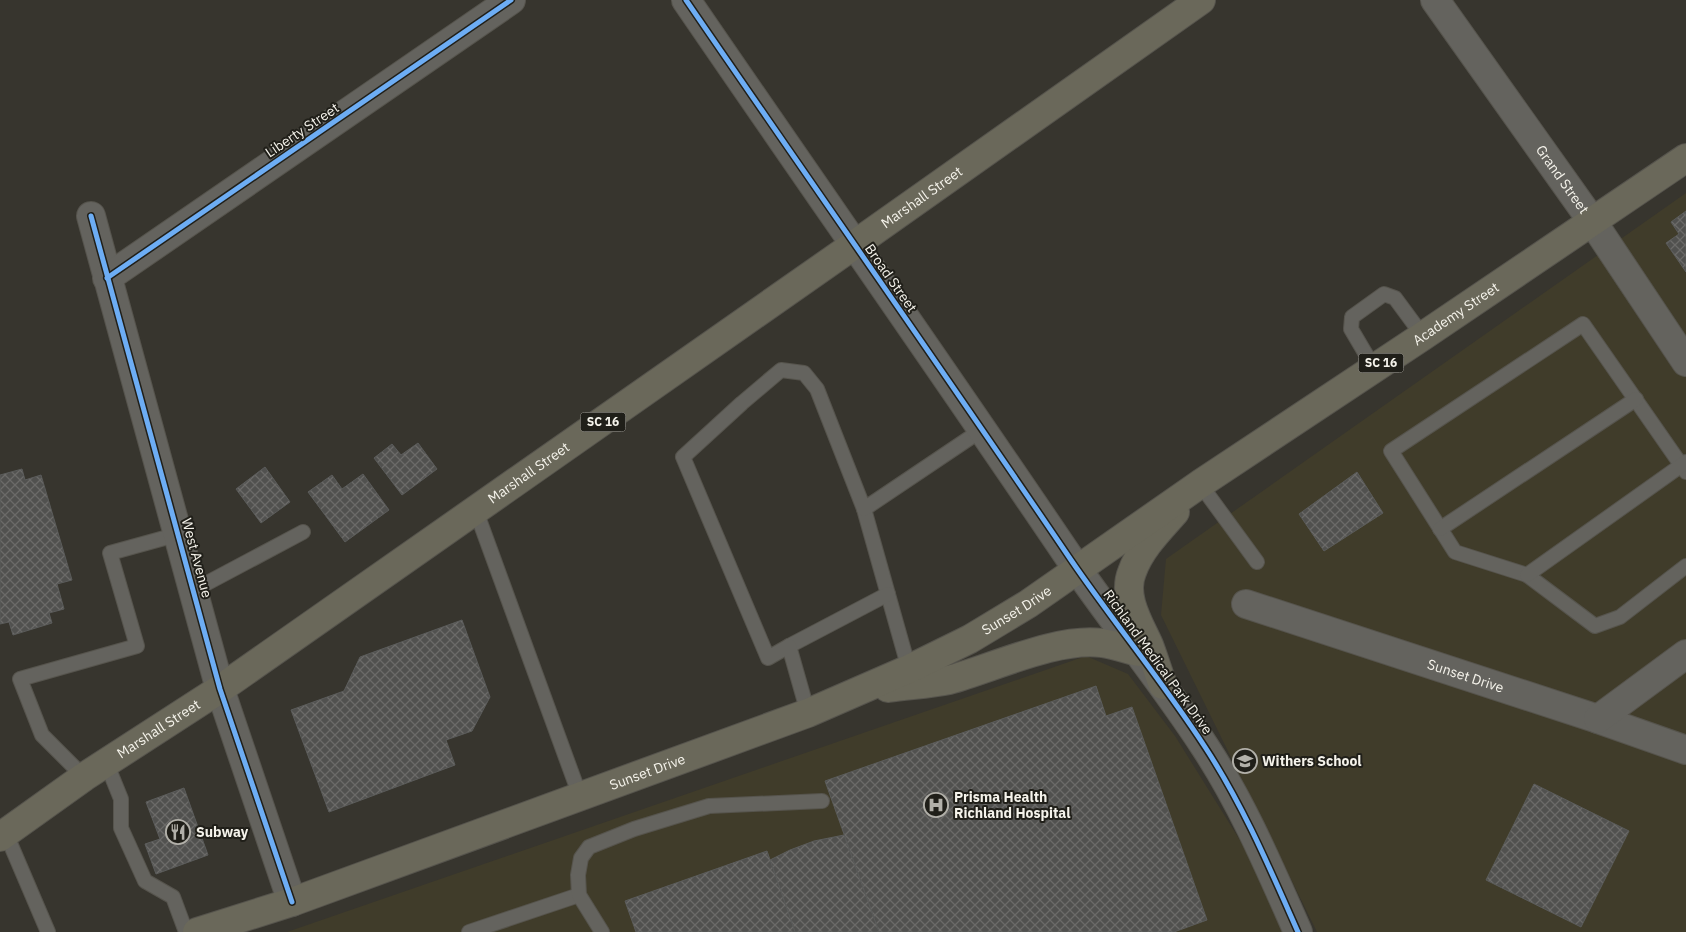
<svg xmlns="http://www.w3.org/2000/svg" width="1686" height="932" viewBox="0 0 1686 932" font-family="'IBM Plex Sans',sans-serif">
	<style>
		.built { fill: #403c2a }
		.building { fill: url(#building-cross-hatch); stroke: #5b5c5b }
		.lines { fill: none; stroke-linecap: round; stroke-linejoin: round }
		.lane-casing { stroke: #56544d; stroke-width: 16 }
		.street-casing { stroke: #56544d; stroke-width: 30 }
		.primary-casing { stroke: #56544d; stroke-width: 30 }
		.lane { stroke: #64635e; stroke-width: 14 }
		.street { stroke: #64635e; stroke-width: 28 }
		.primary { stroke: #6a685a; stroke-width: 28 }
		.cycleway-casing { stroke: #201f19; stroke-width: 8 }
		.cycleway { stroke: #6dadf4; stroke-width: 5 }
		.labels { text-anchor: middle; stroke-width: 4; stroke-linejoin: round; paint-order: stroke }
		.shield { fill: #201f19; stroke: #b5b3ac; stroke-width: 1 }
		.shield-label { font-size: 12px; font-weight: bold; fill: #f5f3eb }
		.street-label { font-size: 14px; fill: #f5f3eb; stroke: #201f19 }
		.poi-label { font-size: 14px; font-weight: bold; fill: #f5f3eb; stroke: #201f19; text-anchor: start }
	</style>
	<defs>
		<pattern id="building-cross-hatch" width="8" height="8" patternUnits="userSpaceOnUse" patternTransform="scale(1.25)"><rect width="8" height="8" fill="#51514f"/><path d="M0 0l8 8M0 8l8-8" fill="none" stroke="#6b6a68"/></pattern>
	</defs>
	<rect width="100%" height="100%" fill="#37352e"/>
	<!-- built -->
	<g class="built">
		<polygon points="1686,193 1686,932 1317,932 1161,615 1166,559"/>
		<polygon points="1086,656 1128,674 1175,736 1261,874 1282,932 287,932"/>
	</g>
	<!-- building -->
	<g class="building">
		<polygon points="1686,211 1686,272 1666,243 1679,234 1671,222"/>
		<polygon points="418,443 437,469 402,495 374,458 392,444 401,455"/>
		<polygon points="265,467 290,502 261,523 236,489"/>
		<polygon points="22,469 25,480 41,475 72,580 57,584 64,609 49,613 52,623 13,635 9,622 0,624 0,475"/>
		<polygon points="1357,472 1383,513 1324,551 1299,514"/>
		<polygon points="363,474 389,510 345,542 308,492 332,475 342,489"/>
		<polygon points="462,620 490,697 472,731 446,740 455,765 329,812 291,710 344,691 360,657"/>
		<polygon points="1096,686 1106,716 1132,707 1207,920 1174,932 879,932 825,781"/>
		<polygon points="1534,784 1629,831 1581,927 1486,880"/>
		<polygon points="184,788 208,855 156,874 145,844 160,839 146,802"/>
		<polygon points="844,835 879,932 795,932 770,860 790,850 814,841"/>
		<polygon points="767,851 795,932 636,932 625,901"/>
	</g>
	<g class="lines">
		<defs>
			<g id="lane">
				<polyline points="1374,368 1351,329 1352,317 1384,294 1395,298 1423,336"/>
				<polyline points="1686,472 1583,324 1391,451 1455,552 1527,575 1595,626 1620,617 1686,566"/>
				<polyline points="1200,484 1257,562"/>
				<polyline points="864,509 909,669"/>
				<polyline points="476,511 580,796"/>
				<polyline points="1440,529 1636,399"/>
				<polyline points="1527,575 1686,462"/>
				<polyline points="194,590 303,532"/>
				<polyline points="789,646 888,594"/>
				<polyline points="808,713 789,646 768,658 683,457 742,403 781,370 804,373 817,389 864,509 983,429"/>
				<polyline points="106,762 121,799 121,828 145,881 173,897 186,932"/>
				<polyline points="84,777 42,735 20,679 137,646 110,553 179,534"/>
				<polyline points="4,829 48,932"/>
				<polyline points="469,932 579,895"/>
				<polyline points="602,932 579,895 578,875 581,858 589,847 634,829 709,806 822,801"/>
			</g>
			<g id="street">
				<path d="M686,0C814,187 944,372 1071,560C1114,623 1163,682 1205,747C1243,805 1270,869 1298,932"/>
				<path id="s1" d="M1435,0L1592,221L1686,362"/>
				<polyline points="91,216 220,689 292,902"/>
				<polyline points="107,278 511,0"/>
				<path id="s2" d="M1246,604L1598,719L1686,750"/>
				<polyline points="1598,719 1686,654"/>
			</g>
			<g id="primary">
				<path d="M1163,685C1158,672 1154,658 1149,645C1139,623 1122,596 1132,572C1140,549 1159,530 1175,512"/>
				<path d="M888,688C908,685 930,684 949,680C993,668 1057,637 1102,643C1114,645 1127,649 1139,652"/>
				<path id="s3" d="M0,837L84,777L220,689L854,245L1201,0"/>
				<path id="s4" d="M197,932L292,902L808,713L909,669L970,639L1028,604L1200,484L1423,336L1686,158"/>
			</g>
		</defs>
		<!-- lane casing -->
		<use href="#lane" class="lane-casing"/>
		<!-- street casing -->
		<use href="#street" class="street-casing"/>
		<!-- primary casing -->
		<use href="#primary" class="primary-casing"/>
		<!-- lane -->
		<use href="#lane" class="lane"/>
		<!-- street -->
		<use href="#street" class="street"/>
		<!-- primary -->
		<use href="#primary" class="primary"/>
		<defs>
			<g id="cycleway">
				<path d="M686,0C814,187 944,372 1071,560C1114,623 1163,682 1205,747C1243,805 1270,869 1298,932"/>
				<polyline points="91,216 220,689 292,902"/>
				<polyline points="107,278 511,0"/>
			</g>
		</defs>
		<!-- cycleway casing -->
		<use href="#cycleway" class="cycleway-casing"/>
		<!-- cycleway -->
		<use href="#cycleway" class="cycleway"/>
	</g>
	<!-- icons -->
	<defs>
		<symbol id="school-ring" viewBox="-11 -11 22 22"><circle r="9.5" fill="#201f19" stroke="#b2b0a9" stroke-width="1.5"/><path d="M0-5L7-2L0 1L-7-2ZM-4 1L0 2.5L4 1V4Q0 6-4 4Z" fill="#b2b0a9"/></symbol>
		<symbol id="hospital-ring" viewBox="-11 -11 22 22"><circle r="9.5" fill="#201f19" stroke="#b2b0a9" stroke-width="1.5"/><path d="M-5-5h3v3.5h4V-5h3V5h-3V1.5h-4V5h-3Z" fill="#b2b0a9"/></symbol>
		<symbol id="restaurant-ring" viewBox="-11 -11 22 22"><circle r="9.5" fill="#201f19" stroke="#b2b0a9" stroke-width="1.5"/><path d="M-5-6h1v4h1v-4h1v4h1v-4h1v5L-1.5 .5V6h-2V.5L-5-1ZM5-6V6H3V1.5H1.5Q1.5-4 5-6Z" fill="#b2b0a9"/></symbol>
	</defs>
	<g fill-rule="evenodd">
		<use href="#school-ring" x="1231" y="747" width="28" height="28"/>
		<use href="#hospital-ring" x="922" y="791" width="28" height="28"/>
		<use href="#restaurant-ring" x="164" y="818" width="28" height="28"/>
	</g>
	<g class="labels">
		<!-- shield labels -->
		<g class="shield">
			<rect x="1358.5" y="353.5" width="45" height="19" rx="4"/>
			<rect x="580.5" y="412.5" width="45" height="19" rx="4"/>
		</g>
		<g class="shield-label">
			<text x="1381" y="367">SC 16</text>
			<text x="603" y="426">SC 16</text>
		</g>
		<!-- street labels -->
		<g class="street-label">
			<text transform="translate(302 130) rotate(-34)" y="5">Liberty Street</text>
			<text dy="5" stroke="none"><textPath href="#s1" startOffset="220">Grand Street</textPath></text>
			<text dy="5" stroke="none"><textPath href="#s3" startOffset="1122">Marshall Street</textPath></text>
			<text transform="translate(891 278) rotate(55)" y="5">Broad Street</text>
			<text dy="5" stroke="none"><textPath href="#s4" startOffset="1412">Academy Street</textPath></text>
			<text dy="5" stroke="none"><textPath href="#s3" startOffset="642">Marshall Street</textPath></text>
			<text transform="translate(197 558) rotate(75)" y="5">West Avenue</text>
			<text dy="5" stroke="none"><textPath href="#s4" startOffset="882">Sunset Drive</textPath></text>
			<text transform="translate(1158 662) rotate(54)" y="5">Richland Medical Park Drive</text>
			<text dy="5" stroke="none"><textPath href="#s2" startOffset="231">Sunset Drive</textPath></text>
			<text dy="5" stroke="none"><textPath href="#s3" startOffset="192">Marshall Street</textPath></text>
			<text dy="5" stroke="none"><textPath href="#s4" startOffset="478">Sunset Drive</textPath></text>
		</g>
		<!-- poi labels -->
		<g class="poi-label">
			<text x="1262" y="766">Withers School</text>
			<text x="954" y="802">Prisma Health<tspan x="954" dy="16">Richland Hospital</tspan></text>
			<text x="196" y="837">Subway</text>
		</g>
	</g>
</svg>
